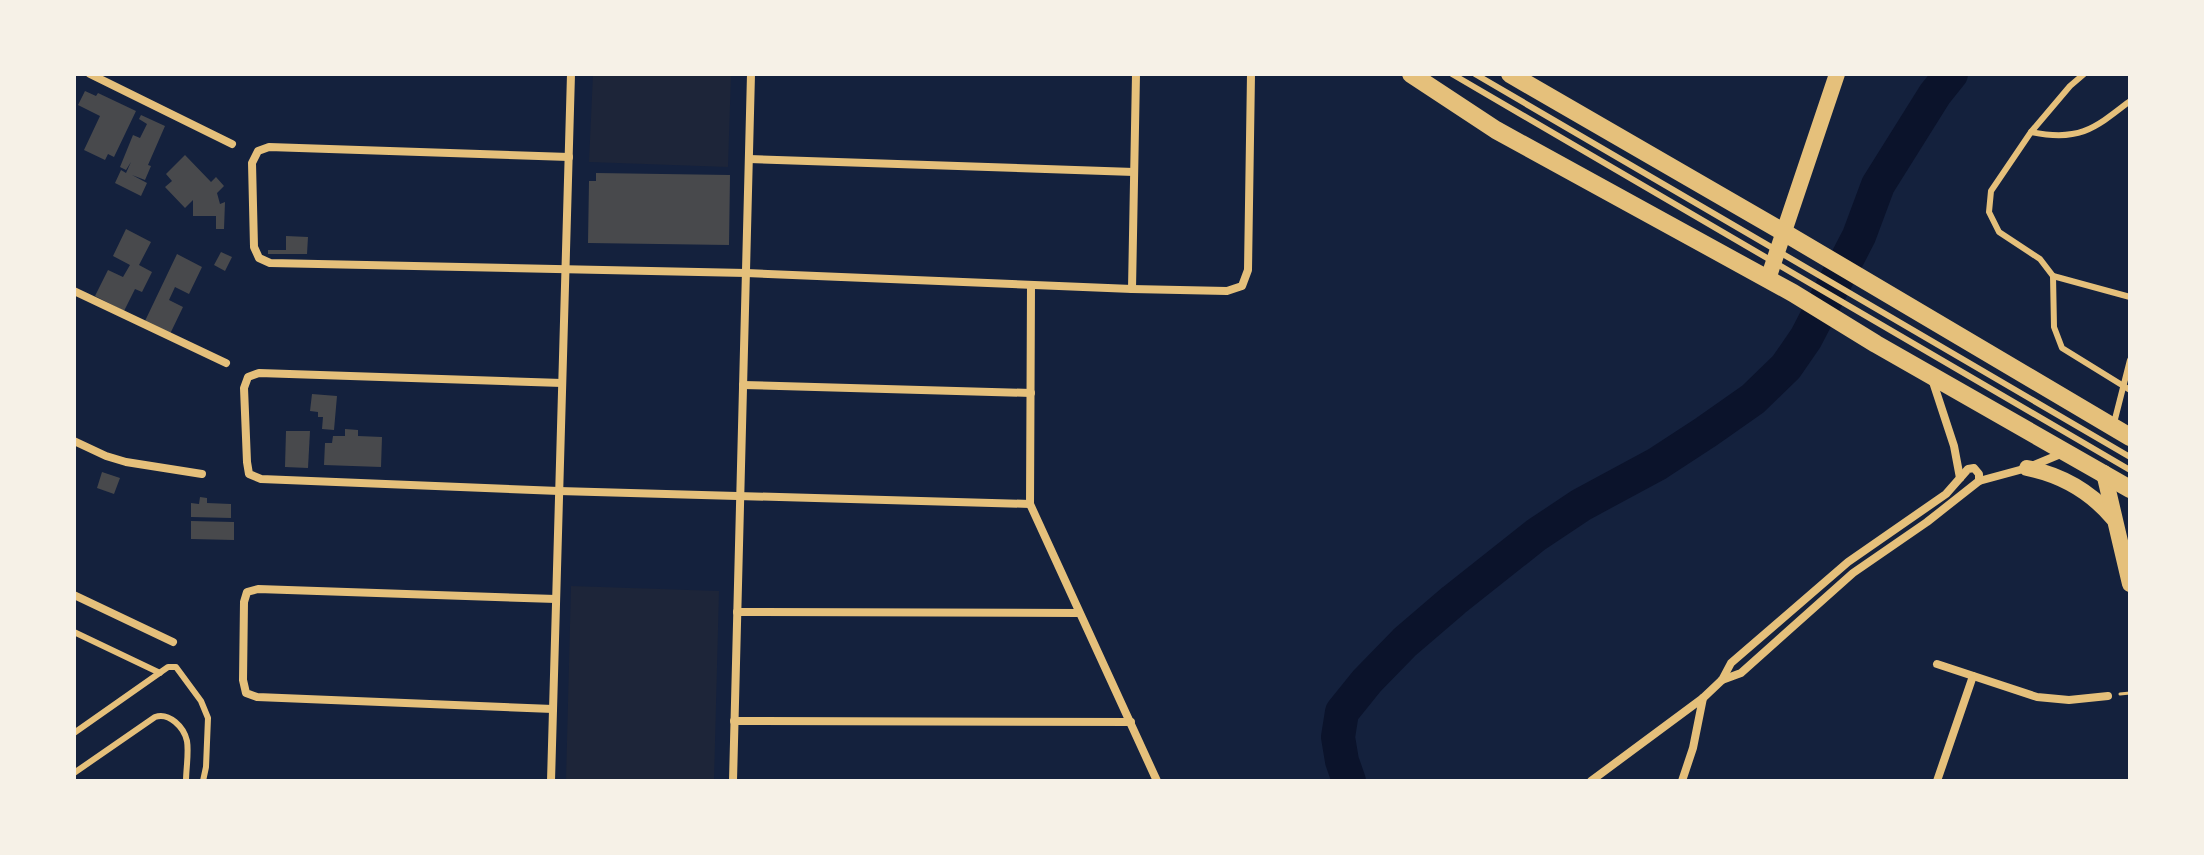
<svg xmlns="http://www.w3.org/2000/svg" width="2204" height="855" viewBox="0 0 2204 855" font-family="'Libre Baskerville',serif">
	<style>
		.green { fill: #1d2539 }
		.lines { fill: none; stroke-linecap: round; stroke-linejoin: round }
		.river { stroke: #0b132b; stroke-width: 34 }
		.building { fill: #48494c }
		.path { stroke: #e5c07b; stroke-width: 3 }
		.service { stroke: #e5c07b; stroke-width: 6 }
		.minor { stroke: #e5c07b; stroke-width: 8 }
		.secondary { stroke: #e5c07b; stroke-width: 16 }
		.primary { stroke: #e5c07b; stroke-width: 18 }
	</style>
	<rect width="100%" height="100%" fill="#14213d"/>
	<!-- green -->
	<g class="green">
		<polygon points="593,74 731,74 728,167 589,162"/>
		<polygon points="571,586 719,591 714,781 566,781"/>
	</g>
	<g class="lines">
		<!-- river -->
		<polyline class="river" points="1349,781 1342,761 1338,737 1342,712 1367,681 1405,642 1454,600 1536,535 1581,505 1657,464 1706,432 1753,399 1786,367 1806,338 1859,236 1878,185 1935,94 1951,74"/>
	</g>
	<!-- building -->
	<g class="building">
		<polygon points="85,91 96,96 98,93 136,111 114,157 108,154 105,160 84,150 100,116 78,105"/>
		<polygon points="141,115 165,126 148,165 151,166 145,180 132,175 147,183 141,196 115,183 121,170 126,173 131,162 126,170 120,167 133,135 140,138 147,124 139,119"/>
		<polygon points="185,155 211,182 216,177 224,186 217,193 220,204 225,202 224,229 216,229 216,216 193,216 193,200 185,208 165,187 172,181 166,174"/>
		<polygon points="596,173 730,175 729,245 588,243 589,181 596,181"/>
		<polygon points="126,229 151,242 139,265 152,272 142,292 135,289 124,311 95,296 108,270 123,277 130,265 113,256"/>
		<polygon points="286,236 308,237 307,254 268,254 268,250 286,250"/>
		<polygon points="221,252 232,257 225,271 214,265"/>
		<polygon points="177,254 202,267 189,294 175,287 169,300 183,307 170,334 145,321"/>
		<polygon points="312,394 337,396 334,430 322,429 323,417 318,417 318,412 310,411"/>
		<polygon points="345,429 358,430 358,436 382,437 381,467 324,465 325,443 332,443 333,436 345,436"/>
		<polygon points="286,431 310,431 308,468 285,467"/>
		<polygon points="102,472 120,478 114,494 97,488"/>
		<polygon points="200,497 207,498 207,503 231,504 231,518 191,517 191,503 199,504"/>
		<polygon points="191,521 234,522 234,540 191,539"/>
	</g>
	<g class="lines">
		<!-- path -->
		<polyline class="path" points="2120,694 2130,693"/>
		<!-- service -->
		<g class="service">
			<polyline points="1452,74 2130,470"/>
			<polyline points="1475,74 2130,457"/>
			<polyline points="2084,74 2070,86 2031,132 1991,191 1989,212 1999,232 2040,259 2053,276 2054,327 2062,348 2130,390"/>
			<path d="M2031,132C2079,142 2094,129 2130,101"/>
			<polyline points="2053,276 2130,297"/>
			<polyline points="2114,423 2130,360"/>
			<polyline points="74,632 160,673"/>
			<polyline points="74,733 168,667 176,667 201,701 208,718 206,767 203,781"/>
			<path d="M74,773L155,717C169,712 184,727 187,741C189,753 186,769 186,781"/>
		</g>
		<!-- minor -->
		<g class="minor">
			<polyline points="90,74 232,144"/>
			<polyline points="569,157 269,147 258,151 252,163 254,247 259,258 270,263 746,273 1132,289 1227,291 1242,286 1248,270 1251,74"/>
			<polyline points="749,159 1134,172"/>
			<polyline points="1031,285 1030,504 1157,781"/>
			<polyline points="1132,289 1136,74"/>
			<polyline points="74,291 226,363"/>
			<polyline points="1932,379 1954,446 1960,478"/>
			<polyline points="562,383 259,373 248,377 244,388 247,462 249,474 261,479 559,491 1030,504"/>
			<polyline points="743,385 1031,393"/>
			<polyline points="74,441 106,456 126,462 202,474"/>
			<polyline points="74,595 173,642"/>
			<polyline points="737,612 1079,613"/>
			<polyline points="1937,664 2037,697 2069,700 2108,696"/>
			<polyline points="1722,680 1741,673 1853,573 1927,522 1979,481 2027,468 2063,453"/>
			<polyline points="553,709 257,697 246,693 243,680 244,602 247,592 258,589 556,599"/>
			<polyline points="734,721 1131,722"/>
			<polyline points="551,781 571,74"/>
			<polyline points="733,781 751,74"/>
			<polyline points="1591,781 1703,698 1722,680 1731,663 1848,562 1946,494 1968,469 1974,468 1979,474 1979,481"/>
			<polyline points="1682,781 1693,748 1703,698"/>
			<polyline points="1937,781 1973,676"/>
		</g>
		<!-- secondary -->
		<g class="secondary">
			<polyline points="1768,279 1837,74"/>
			<path d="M2027,468C2062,475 2090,491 2113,518"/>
			<polyline points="2104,473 2130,584"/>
		</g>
		<!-- primary -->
		<g class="primary">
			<polyline points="1411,74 1496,130 1793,293 1876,344 2130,489"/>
			<polyline points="1510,74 1785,233 2130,437"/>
		</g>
	</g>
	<!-- border -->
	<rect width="2204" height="855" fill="none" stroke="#f6f1e7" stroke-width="152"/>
</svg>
